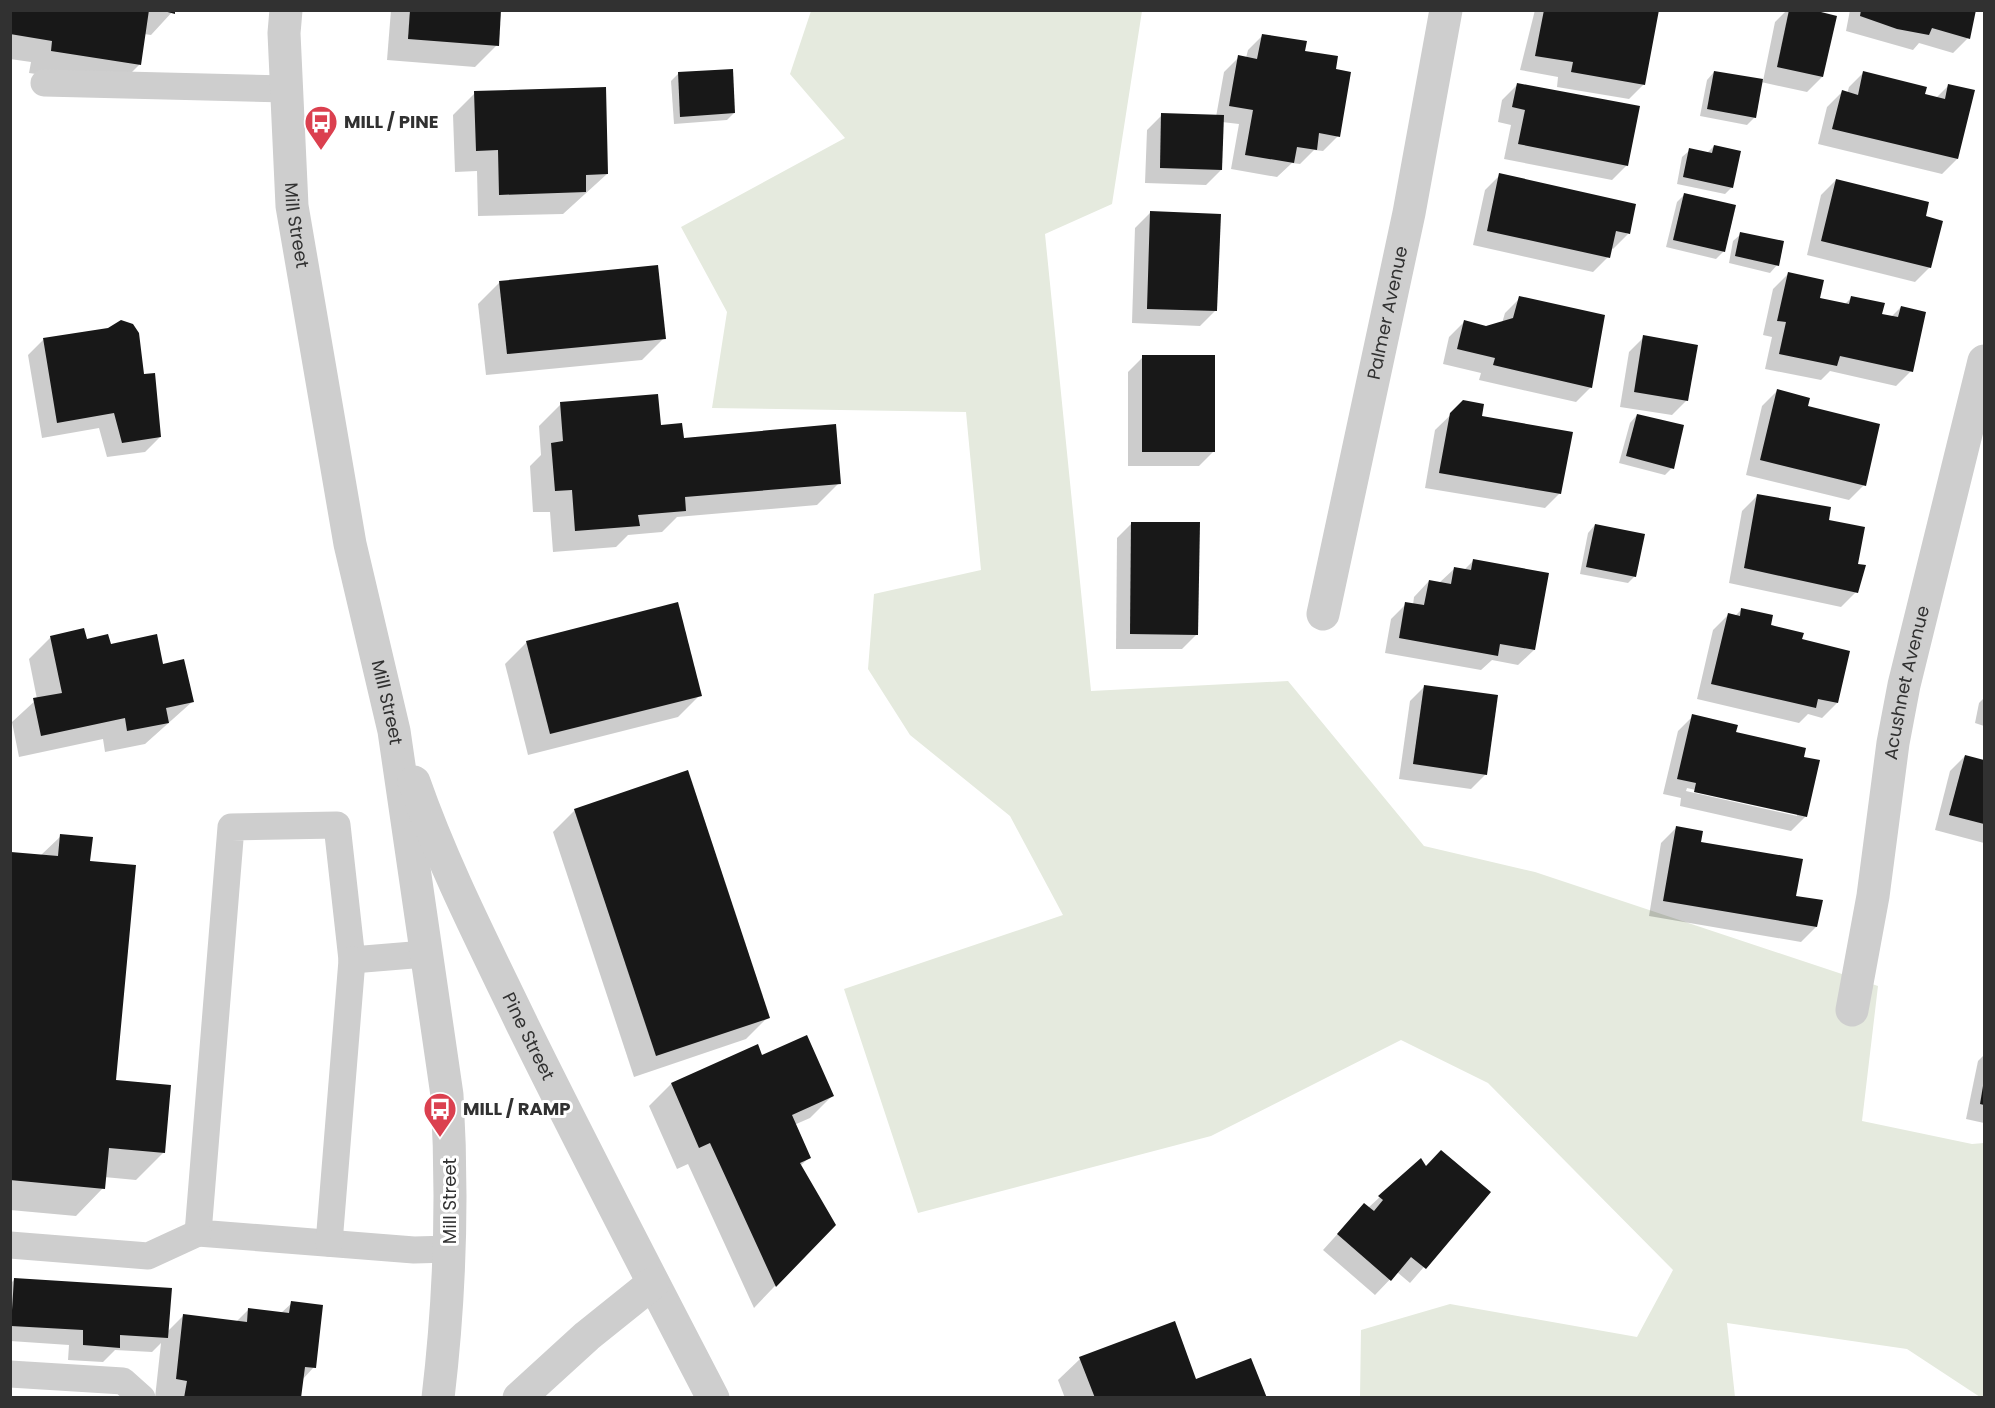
<svg xmlns="http://www.w3.org/2000/svg" width="1995" height="1408" viewBox="0 0 1995 1408" font-family="Poppins,sans-serif">
	<style>
		.green { fill: #e5eade }
		.shadow { fill: #0003; fill-rule: evenodd }
		.building { fill: #181818 }
		.lines { fill: none; stroke-linecap: round; stroke-linejoin: round }
		.service { stroke: #cecece; stroke-width: 27 }
		.minor { stroke: #cecece; stroke-width: 33 }
		.tertiary { stroke: #cecece; stroke-width: 33 }
		.labels { text-anchor: middle; stroke-width: 6; stroke-linejoin: round; paint-order: stroke }
		.poi-label { font-size: 18px; font-weight: bold; fill: #313131; stroke: #fff; text-anchor: start }
		.street-label { font-size: 18px; fill: #313131; stroke: #fff }
	</style>
	<rect width="100%" height="100%" fill="#fff"/>
	<!-- green -->
	<polygon class="green" points="811,11 1142,11 1112,204 1045,234 1091,691 1288,681 1424,846 1535,872 1878,986 1862,1121 1972,1144 1984,1143 1984,1397 1980,1397 1907,1349 1727,1323 1735,1397 1360,1397 1361,1330 1450,1304 1637,1337 1673,1270 1488,1083 1401,1040 1211,1136 918,1213 844,989 1063,915 1010,816 910,735 868,669 874,594 981,570 966,412 712,408 727,312 681,227 845,138 790,74"/>
	<!-- shadow -->
	<g class="shadow">
		<polygon points="10,10 174,10 151,35 144,34 139,65 118,86 29,73 31,62 10,59"/>
		<polygon points="391,10 500,10 497,45 475,67 387,60"/>
		<polygon points="1535,10 1650,10 1644,84 1629,99 1557,87 1558,77 1520,70"/>
		<polygon points="1787,10 1806,10 1822,77 1807,92 1761,82 1755,117 1747,125 1700,116 1707,80 1714,72 1763,81 1775,22"/>
		<polygon points="1850,10 1974,10 1968,38 1953,53 1919,43 1913,50 1846,31"/>
		<polygon points="1263,35 1303,52 1338,136 1323,151 1314,150 1300,164 1292,163 1277,177 1231,169 1239,124 1222,122 1221,170 1206,185 1145,183 1147,130 1162,115 1216,117 1224,72 1239,57 1246,58 1248,50"/>
		<polygon points="1864,72 1936,98 1949,85 1957,159 1942,174 1818,144 1827,107 1842,92 1847,94 1849,87"/>
		<polygon points="678,74 734,113 727,120 674,124 671,81"/>
		<polygon points="1517,85 1627,165 1612,180 1504,159 1511,125 1498,122 1502,100"/>
		<polygon points="475,93 607,174 563,214 478,216 477,171 455,172 453,115"/>
		<polygon points="1714,146 1732,187 1725,194 1677,184 1682,157 1690,150 1707,153"/>
		<polygon points="1500,175 1628,234 1613,249 1611,248 1608,257 1593,272 1473,245 1485,190"/>
		<polygon points="1836,180 1930,267 1915,282 1807,255 1821,195"/>
		<polygon points="1685,194 1734,206 1723,252 1716,259 1666,247 1677,202"/>
		<polygon points="1150,213 1215,311 1200,326 1132,323 1135,228"/>
		<polygon points="1741,234 1777,265 1770,273 1729,263 1733,241"/>
		<polygon points="1788,274 1818,299 1844,305 1852,297 1880,315 1891,317 1901,307 1911,371 1896,386 1830,371 1821,380 1765,369 1772,337 1763,335 1773,289"/>
		<polygon points="500,282 664,338 642,360 486,375 478,304"/>
		<polygon points="1520,298 1591,387 1576,402 1479,380 1481,373 1443,364 1449,337 1464,322 1486,327 1502,323 1505,313"/>
		<polygon points="1644,337 1687,400 1672,415 1620,407 1629,352"/>
		<polygon points="43,340 142,376 160,437 145,452 107,457 99,428 42,438 28,355"/>
		<polygon points="1143,357 1214,451 1199,466 1128,466 1128,372"/>
		<polygon points="1777,391 1806,407 1864,485 1849,500 1746,475 1762,406"/>
		<polygon points="1464,402 1560,493 1545,508 1425,488 1435,430"/>
		<polygon points="561,404 659,426 682,439 839,483 817,505 677,517 662,532 628,535 616,547 553,552 550,512 533,512 530,466 541,455 539,426"/>
		<polygon points="1637,415 1672,468 1665,475 1619,463 1630,423"/>
		<polygon points="1757,496 1828,521 1857,565 1856,592 1841,607 1729,583 1742,511"/>
		<polygon points="1132,523 1197,634 1182,649 1116,649 1117,538"/>
		<polygon points="1595,525 1635,576 1628,583 1580,574 1588,533"/>
		<polygon points="1473,561 1534,650 1518,665 1492,660 1481,670 1385,653 1391,619 1406,604 1413,605 1414,597 1429,581 1439,583 1454,569 1464,570"/>
		<polygon points="1742,609 1800,640 1837,703 1822,718 1808,714 1799,723 1697,699 1713,630 1728,615 1735,616"/>
		<polygon points="51,637 110,646 162,666 192,702 145,744 105,752 103,739 19,757 12,722 37,699 29,659"/>
		<polygon points="527,642 700,695 678,717 528,755 505,664"/>
		<polygon points="1425,686 1486,774 1471,789 1399,779 1410,701"/>
		<polygon points="1984,698 1984,726 1975,723 1979,703"/>
		<path d="M1693,716L1802,758L1806,816L1791,831L1680,806L1681,798L1663,794L1678,731ZM1687,788L1797,813V816L1686,791Z"/>
		<polygon points="1965,756 1984,761 1984,843 1935,830 1950,771"/>
		<polygon points="575,810 768,1017 746,1039 634,1077 553,832"/>
		<polygon points="1676,828 1794,897 1816,927 1801,942 1649,916 1661,843"/>
		<polygon points="61,836 88,862 114,1081 164,1152 136,1180 104,1177 103,1188 76,1216 10,1210 10,855 40,856"/>
		<polygon points="757,1046 762,1057 832,1096 810,1118 794,1125 809,1158 800,1166 834,1224 754,1308 688,1164 677,1169 649,1106 671,1084"/>
		<polygon points="1984,1055 1984,1123 1966,1119 1978,1061"/>
		<polygon points="1420,1160 1426,1168 1489,1192 1410,1283 1397,1272 1375,1295 1323,1250 1364,1205 1368,1208"/>
		<polygon points="14,1280 167,1332 184,1315 236,1322 249,1309 281,1313 292,1303 314,1367 302,1380 300,1398 155,1398 161,1343 152,1352 115,1350 103,1362 68,1360 69,1345 10,1341 10,1284"/>
		<polygon points="1080,1359 1195,1381 1265,1398 1065,1398 1058,1380"/>
	</g>
	<!-- building -->
	<g class="building">
		<polygon points="10,10 149,10 141,65 51,51 52,41 10,34"/>
		<polygon points="160,10 175,10 175,14"/>
		<polygon points="410,10 501,10 499,46 408,39"/>
		<polygon points="1544,10 1659,10 1645,85 1571,72 1573,62 1535,56"/>
		<polygon points="1789,10 1813,10 1837,16 1823,77 1777,67"/>
		<polygon points="1861,10 1976,10 1970,39 1932,28 1929,35 1897,29 1860,16"/>
		<polygon points="1262,34 1307,41 1305,51 1338,56 1336,69 1351,72 1340,137 1319,133 1317,150 1297,147 1294,163 1245,155 1253,110 1229,106 1238,55 1257,59"/>
		<polygon points="733,69 735,113 680,117 678,72"/>
		<polygon points="1714,71 1763,79 1756,118 1707,109"/>
		<polygon points="1863,71 1927,87 1925,94 1945,99 1948,84 1975,90 1958,159 1832,129 1842,90 1858,95"/>
		<polygon points="1517,83 1640,106 1628,166 1518,144 1525,110 1512,107"/>
		<polygon points="606,87 608,174 586,175 586,192 499,195 498,150 476,151 474,91"/>
		<polygon points="1161,113 1224,115 1222,170 1160,168"/>
		<polygon points="1714,145 1741,151 1733,188 1683,177 1689,148 1712,153"/>
		<polygon points="1499,173 1636,204 1630,234 1616,231 1610,258 1487,231"/>
		<polygon points="1836,179 1929,202 1926,216 1943,221 1931,268 1821,241"/>
		<polygon points="1684,193 1736,205 1725,252 1673,240"/>
		<polygon points="1150,211 1221,214 1217,311 1147,309"/>
		<polygon points="1740,232 1784,241 1779,266 1735,256"/>
		<polygon points="658,265 666,339 507,354 499,281"/>
		<polygon points="1788,272 1824,280 1820,298 1849,304 1851,296 1885,303 1882,314 1898,317 1901,306 1926,312 1913,372 1840,356 1837,366 1779,354 1786,322 1777,321"/>
		<polygon points="1519,296 1605,315 1592,388 1493,365 1495,358 1457,349 1464,320 1486,326 1513,318"/>
		<polygon points="121,320 133,324 139,333 144,374 155,373 161,437 122,443 114,413 57,423 43,338 108,328"/>
		<polygon points="1643,335 1698,345 1688,401 1634,392"/>
		<rect x="1142" y="355" width="73" height="97"/>
		<polygon points="1777,389 1810,398 1808,406 1880,424 1866,486 1760,460"/>
		<polygon points="658,394 661,425 682,423 684,438 836,424 841,484 685,497 686,511 638,515 640,526 575,531 572,490 555,491 551,443 563,441 560,402"/>
		<polygon points="1463,400 1484,404 1482,416 1573,432 1561,494 1439,473 1450,413"/>
		<polygon points="1637,414 1684,425 1674,469 1626,456"/>
		<polygon points="1757,494 1831,507 1829,520 1865,527 1858,564 1866,565 1858,593 1744,568"/>
		<polygon points="1131,522 1200,522 1198,635 1130,634"/>
		<polygon points="1595,524 1645,534 1636,577 1586,567"/>
		<polygon points="1473,559 1549,573 1535,650 1500,644 1498,656 1399,638 1405,602 1424,605 1429,580 1451,584 1454,567 1471,570"/>
		<polygon points="678,602 702,696 550,734 526,641"/>
		<polygon points="1741,608 1773,615 1771,625 1804,633 1802,639 1850,651 1838,703 1818,699 1816,708 1711,684 1728,613 1740,616"/>
		<polygon points="84,628 87,639 108,634 111,644 157,634 163,664 184,659 194,702 166,708 169,723 127,731 125,718 41,736 33,698 62,693 50,636"/>
		<polygon points="1424,685 1498,695 1487,775 1413,764"/>
		<polygon points="1692,714 1738,725 1736,732 1806,748 1804,757 1820,760 1807,817 1694,792 1696,783 1677,779"/>
		<polygon points="1965,755 1984,760 1984,824 1949,815"/>
		<polygon points="688,770 770,1018 656,1056 574,809"/>
		<polygon points="1676,826 1703,831 1701,842 1803,859 1796,896 1823,900 1817,927 1663,901"/>
		<polygon points="60,834 93,837 90,861 136,865 116,1080 171,1085 165,1153 109,1148 105,1189 10,1180 11,852 58,856"/>
		<polygon points="807,1035 834,1096 792,1115 811,1158 800,1163 836,1225 776,1287 710,1143 699,1148 671,1083 758,1044 762,1055"/>
		<polygon points="1983,1086 1984,1086 1984,1105 1980,1104"/>
		<polygon points="1441,1150 1491,1192 1426,1269 1411,1257 1391,1281 1337,1234 1364,1203 1374,1211 1383,1200 1378,1196 1421,1158 1426,1166"/>
		<polygon points="14,1278 172,1288 168,1338 120,1335 120,1348 83,1345 83,1330 11,1326"/>
		<polygon points="291,1301 323,1305 316,1368 305,1367 301,1398 184,1398 187,1381 176,1379 183,1314 247,1322 248,1308 289,1313"/>
		<polygon points="1175,1321 1196,1379 1251,1358 1267,1398 1095,1398 1079,1357"/>
	</g>
	<g class="lines">
		<!-- service -->
		<g class="service">
			<polyline points="44,83 287,89"/>
			<polyline points="425,954 352,960 337,825 231,827 198,1233 414,1250 450,1249"/>
			<polyline points="329,1243 352,960"/>
			<polyline points="10,1245 148,1256 198,1233"/>
			<polyline points="10,1374 123,1381 142,1398"/>
		</g>
		<!-- minor -->
		<g class="minor">
			<path id="s1" d="M1323,614L1409,213L1446,10"/>
			<path id="s2" d="M1852,1010L1873,896L1893,743L1904,685L1984,361"/>
		</g>
		<!-- tertiary -->
		<g class="tertiary">
			<path id="s3" d="M286,10L284,33L292,206L350,544L394,731L447,1095C453,1196 450,1297 438,1398"/>
			<path id="s4" d="M414,782C443,865 483,943 521,1022C583,1148 648,1273 713,1398"/>
			<polyline points="519,1398 587,1336 653,1283"/>
		</g>
	</g>
	<!-- icons -->
	<defs>
		<symbol id="bus-pin" viewBox="-11 -11 22 30"><path d="M0 17L-7.5 6A9.5 9.5 0 1 1 7.5 6Z" fill="#db404f" stroke="#fff"/><path d="M-5-6H5V4H4V6H2V4H-2V6H-4V4H-5ZM-3.5-4V0h7V-4ZM-3.5 1.2v1.5H-2V1.2ZM2 1.2v1.5H3.5V1.2Z" fill="#fff"/></symbol>
	</defs>
	<g fill-rule="evenodd">
		<use href="#bus-pin" x="302" y="103" width="38" height="52"/>
		<use href="#bus-pin" x="421" y="1090" width="38" height="52"/>
	</g>
	<g class="labels">
		<!-- poi labels -->
		<g class="poi-label">
			<text x="344" y="128">MILL / PINE</text>
			<text x="463" y="1115">MILL / RAMP</text>
		</g>
		<!-- street labels -->
		<g class="street-label">
			<text dy="6" stroke="none"><textPath href="#s3" startOffset="216">Mill Street</textPath></text>
			<text dy="6" stroke="none"><textPath href="#s1" startOffset="308">Palmer Avenue</textPath></text>
			<text dy="6" stroke="none"><textPath href="#s2" startOffset="332">Acushnet Avenue</textPath></text>
			<text dy="6" stroke="none"><textPath href="#s3" startOffset="702">Mill Street</textPath></text>
			<text dy="6" stroke="none"><textPath href="#s4" startOffset="279">Pine Street</textPath></text>
			<text transform="translate(450 1201) rotate(-90)" y="6">Mill Street</text>
		</g>
	</g>
	<!-- border -->
	<rect width="1995" height="1408" fill="none" stroke="#313131" stroke-width="24"/>
</svg>
